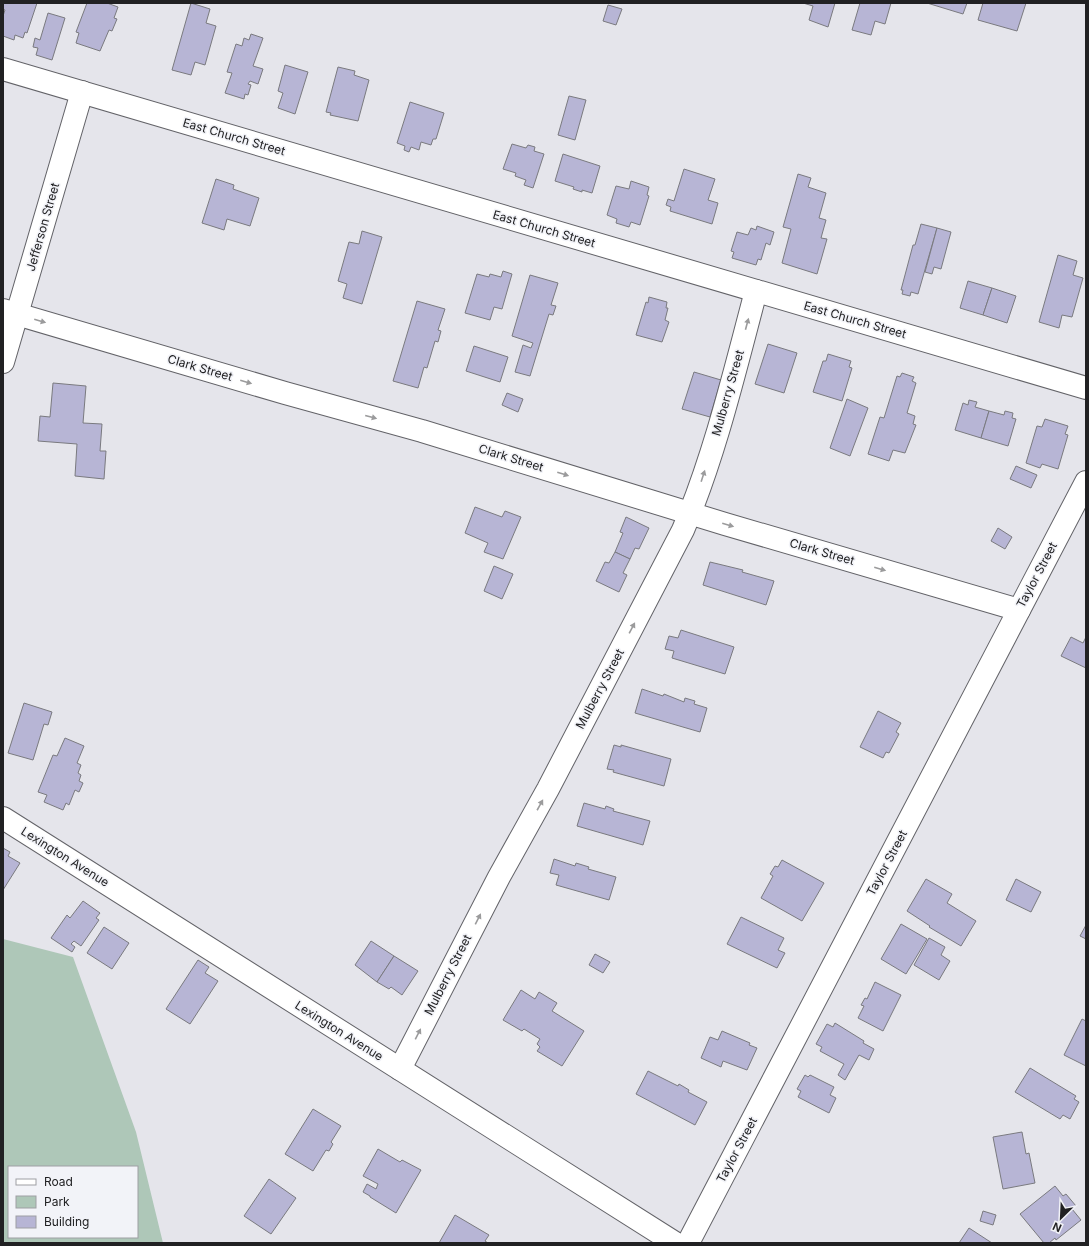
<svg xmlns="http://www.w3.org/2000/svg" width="1089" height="1246" viewBox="0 0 1089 1246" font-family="Inter,sans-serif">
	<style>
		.green { fill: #aec7b8; fill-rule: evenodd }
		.building { fill: #b7b5d5; stroke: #7a7a7f }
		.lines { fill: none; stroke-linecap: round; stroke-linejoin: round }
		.street-casing { stroke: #636368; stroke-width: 24 }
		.street { stroke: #fff; stroke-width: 22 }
		.oneway { fill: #9b9b9c }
		.labels { text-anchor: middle; stroke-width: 3; stroke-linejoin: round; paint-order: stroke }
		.street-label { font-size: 12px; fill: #212123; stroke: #f2f3f8 }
	</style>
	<rect width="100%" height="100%" fill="#e5e5eb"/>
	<!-- green -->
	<path class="green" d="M3,939L73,957L136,1132L163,1243H3ZM9,1167H137V1237H9Z"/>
	<!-- building -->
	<g class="building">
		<polygon points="3,3 37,3 27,33 25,32 23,38 15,35 14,40 3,36 3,16 5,10 3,9"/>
		<polygon points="87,3 107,3 118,7 114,18 117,19 112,31 109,30 100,51 76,43 79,33 76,32"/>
		<polygon points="191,3 210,9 206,23 216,26 205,65 195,62 191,75 172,70"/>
		<polygon points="803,3 835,3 828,27 809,20 813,6"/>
		<polygon points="860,3 891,3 885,24 875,21 871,35 852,30"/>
		<polygon points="927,3 967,3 963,14"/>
		<polygon points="983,3 1026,3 1017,31 978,20"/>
		<polygon points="608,5 622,9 616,25 603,21"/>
		<polygon points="48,13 65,18 52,60 36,55 38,48 33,47 35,38 40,40"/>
		<polygon points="251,34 263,38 253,66 263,69 258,84 250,81 248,84 251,85 248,95 245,94 244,99 225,93 232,73 227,72 236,44 242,46 244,38 249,40"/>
		<polygon points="285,65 308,72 295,114 278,108 283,93 278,91"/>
		<polygon points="338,67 355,71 354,75 369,80 358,121 330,115 331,113 326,112"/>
		<polygon points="569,96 586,100 575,140 558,135"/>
		<polygon points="410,102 444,113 436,139 433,139 431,145 421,142 419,150 411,147 409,152 404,150 405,146 397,143"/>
		<polygon points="512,144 526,148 528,145 535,147 534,151 544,154 533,188 524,185 526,180 515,176 516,173 503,169"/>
		<polygon points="563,154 600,166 592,193 582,190 582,192 573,189 574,187 555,181"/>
		<polygon points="684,169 715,179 708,200 718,203 712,224 670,211 671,207 666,205 668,199 674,201"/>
		<polygon points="798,174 811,178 808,187 826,193 819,218 826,220 821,238 827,239 817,274 782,263 791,229 783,227"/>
		<polygon points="216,179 234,185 233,189 259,198 250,226 227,219 224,230 202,223"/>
		<polygon points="631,181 649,187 647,195 649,196 640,225 631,222 629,227 616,223 617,219 607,215 616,186 629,189"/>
		<polygon points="921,224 937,228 918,294 911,292 910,296 902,294 903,290 901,290 913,245 915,245"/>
		<polygon points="757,226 774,232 770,245 766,243 761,260 758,259 756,265 732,258 734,252 731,251 737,232 748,235 751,228 756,230"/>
		<polygon points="937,228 951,232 941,269 934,267 932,274 925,272"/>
		<polygon points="362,231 382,237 362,304 343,298 347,284 338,281 349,242 359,244"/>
		<polygon points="1058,255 1077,261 1073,275 1083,278 1072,317 1062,315 1059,328 1039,322"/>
		<polygon points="503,271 512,274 502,309 494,307 490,320 465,313 477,274 489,277 490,274 501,277"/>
		<polygon points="530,275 558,283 551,305 556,306 553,315 549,314 530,376 515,372 523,345 531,348 533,343 512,336"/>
		<polygon points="968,281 992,288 983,315 960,308"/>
		<polygon points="992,288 1016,296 1007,323 983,315"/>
		<polygon points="649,297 667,302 666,308 668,308 665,320 669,322 662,342 636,335 646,302 648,303"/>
		<polygon points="417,301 445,309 438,330 441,331 438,342 435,341 427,368 424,367 418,388 393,381"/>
		<polygon points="768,344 797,353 784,393 755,384"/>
		<polygon points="474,346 508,357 500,382 466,371"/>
		<polygon points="828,354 851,361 849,367 852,368 842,401 813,392 823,361 826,361"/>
		<polygon points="694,372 721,380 710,417 682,409"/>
		<polygon points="902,373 914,377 912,381 916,383 907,413 915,416 913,424 916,425 905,453 893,450 889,461 868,454 880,417 884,418 897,376 900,377"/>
		<polygon points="53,383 86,386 83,423 102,424 100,451 106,451 104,479 75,476 77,444 38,441 40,416 50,417"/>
		<polygon points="507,393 523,399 518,412 502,405"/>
		<polygon points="847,399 868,408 850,456 830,448"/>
		<polygon points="969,400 977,402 975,407 989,411 981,438 955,430 963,403 968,405"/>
		<polygon points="989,411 1004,415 1005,411 1013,413 1012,418 1016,419 1008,446 981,438"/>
		<polygon points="1045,419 1068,426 1065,434 1068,435 1058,469 1042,464 1040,468 1026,463 1037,426 1042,427"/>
		<polygon points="1016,466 1037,475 1031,488 1010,479"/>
		<polygon points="475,507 502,517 505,511 521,517 503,559 484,552 488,543 465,533"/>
		<polygon points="626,517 649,528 639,549 635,548 630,559 615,552 623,533 620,532"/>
		<polygon points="998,528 1012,537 1005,549 991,541"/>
		<polygon points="615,552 630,559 623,573 627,575 619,592 596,581 605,562 609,563"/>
		<polygon points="710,562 743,570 742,572 774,581 766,605 703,585"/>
		<polygon points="494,566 513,574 502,599 484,591"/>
		<polygon points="681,630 734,647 725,674 672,658 674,651 665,649 669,636 678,638"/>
		<polygon points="1071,637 1083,643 1086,637 1086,668 1061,656"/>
		<polygon points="642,689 663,696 664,694 684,702 685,698 695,701 694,704 707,708 700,732 635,713"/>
		<polygon points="24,703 52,712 48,725 44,724 33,760 8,753"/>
		<polygon points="878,711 901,723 896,732 899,734 889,753 886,752 883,758 860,747"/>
		<polygon points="65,738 84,746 77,763 81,765 78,773 81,775 79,781 83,783 79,792 75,790 69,805 66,803 63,810 44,802 47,795 38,792 53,755 57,756"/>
		<polygon points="614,745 621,747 621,745 671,759 664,786 613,772 614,770 607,769"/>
		<polygon points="584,803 605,809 606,806 614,809 613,811 650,821 643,845 577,826"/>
		<polygon points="3,848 10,852 8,856 20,863 3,890"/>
		<polygon points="554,859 575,866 576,863 589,867 588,869 616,877 609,900 556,885 559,875 550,873"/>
		<polygon points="782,860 824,883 802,921 761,898 773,876 770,874 775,866 778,867"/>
		<polygon points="926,879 952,894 947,903 976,921 961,946 929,927 930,926 907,911"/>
		<polygon points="1016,879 1041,892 1031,912 1006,900"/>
		<polygon points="83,901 100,913 96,918 99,920 81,946 74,941 71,944 75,947 72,952 51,938 67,915 70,918"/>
		<polygon points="741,917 784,938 778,950 785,953 777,968 727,944"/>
		<polygon points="901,924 927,939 906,974 881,959"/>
		<polygon points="1086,925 1086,939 1080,936"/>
		<polygon points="104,927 129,943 112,969 87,953"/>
		<polygon points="929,938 945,947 941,955 950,961 939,980 914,965"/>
		<polygon points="371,941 394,956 377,982 355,965"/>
		<polygon points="595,954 610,962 603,973 589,965"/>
		<polygon points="394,956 418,971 402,995 391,987 389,989 377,982"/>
		<polygon points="198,960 209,967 205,973 218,981 190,1024 166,1009"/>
		<polygon points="875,982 901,995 883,1031 858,1018 864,1006 861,1005 865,998 867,999"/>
		<polygon points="521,990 535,999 539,992 557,1003 552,1011 584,1031 562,1066 537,1051 540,1047 537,1044 540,1039 524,1029 522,1031 503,1020"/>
		<polygon points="1082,1019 1086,1021 1086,1066 1064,1055"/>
		<polygon points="835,1023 864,1041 863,1043 874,1049 869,1060 859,1055 845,1080 838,1075 844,1064 820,1051 822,1047 816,1044 827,1024 833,1027"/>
		<polygon points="722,1031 750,1043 749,1045 757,1048 747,1070 723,1061 721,1067 701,1058 710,1037 718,1040"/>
		<polygon points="1030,1068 1076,1096 1074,1099 1079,1102 1070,1119 1063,1115 1060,1119 1015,1092"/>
		<polygon points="648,1071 678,1086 679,1084 689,1090 688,1092 707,1102 695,1125 636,1094"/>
		<polygon points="805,1075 808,1077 810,1075 834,1087 830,1095 836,1098 829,1113 798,1097 801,1091 797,1089"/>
		<polygon points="313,1109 341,1126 331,1142 333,1144 329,1151 326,1150 313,1171 285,1154"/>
		<polygon points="1022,1132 1026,1154 1029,1153 1035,1183 1003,1189 993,1137"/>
		<polygon points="378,1149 400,1162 402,1160 421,1170 396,1213 370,1197 370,1196 363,1192 367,1184 376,1189 378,1184 363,1176"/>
		<polygon points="269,1179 296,1198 271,1234 244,1216"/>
		<polygon points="1055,1186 1063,1196 1066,1194 1076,1206 1072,1209 1081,1220 1056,1240 1055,1238 1049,1243 1044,1243 1020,1214"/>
		<polygon points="983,1211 996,1215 993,1225 980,1221"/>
		<polygon points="455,1215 489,1235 485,1241 488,1243 439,1243"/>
		<polygon points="969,1228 992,1243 959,1243"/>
	</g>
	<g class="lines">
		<defs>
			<g id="street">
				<polyline points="3,69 1086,388"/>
				<polyline points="3,310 285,393 422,431 725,524 1019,610"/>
				<polyline points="3,362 82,92"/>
				<polyline points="3,818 675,1243"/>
				<path d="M400,1069L499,877L548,789L683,530C715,455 735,370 756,291"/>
				<polyline points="688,1243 1086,482"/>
			</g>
		</defs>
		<!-- street casing -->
		<use href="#street" class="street-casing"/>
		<!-- street -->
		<use href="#street" class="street"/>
	</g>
	<!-- one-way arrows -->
	<defs><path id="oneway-solid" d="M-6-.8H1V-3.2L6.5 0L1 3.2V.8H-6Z"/></defs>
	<g class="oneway">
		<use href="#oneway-solid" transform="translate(40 321) rotate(16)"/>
		<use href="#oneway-solid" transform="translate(747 324) rotate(-75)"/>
		<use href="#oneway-solid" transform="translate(246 382) rotate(16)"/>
		<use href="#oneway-solid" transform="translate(371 417) rotate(15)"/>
		<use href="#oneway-solid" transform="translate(563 474) rotate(17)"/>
		<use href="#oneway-solid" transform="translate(703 476) rotate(-72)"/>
		<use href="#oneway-solid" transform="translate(728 525) rotate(16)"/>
		<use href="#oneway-solid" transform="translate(880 569) rotate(16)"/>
		<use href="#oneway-solid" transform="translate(632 628) rotate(-62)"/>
		<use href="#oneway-solid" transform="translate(540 805) rotate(-61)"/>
		<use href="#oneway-solid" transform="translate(478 919) rotate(-63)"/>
		<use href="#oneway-solid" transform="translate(418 1034) rotate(-63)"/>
	</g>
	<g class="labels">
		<!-- street labels -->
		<g class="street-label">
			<text transform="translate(234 137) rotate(16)" y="4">East Church Street</text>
			<text transform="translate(43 227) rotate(-74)" y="4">Jefferson Street</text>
			<text transform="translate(544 229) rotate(16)" y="4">East Church Street</text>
			<text transform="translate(855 320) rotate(16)" y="4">East Church Street</text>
			<text transform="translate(200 368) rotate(16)" y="4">Clark Street</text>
			<text transform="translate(728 393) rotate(-74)" y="4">Mulberry Street</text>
			<text transform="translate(511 458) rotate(17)" y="4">Clark Street</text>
			<text transform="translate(822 552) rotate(16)" y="4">Clark Street</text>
			<text transform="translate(1037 575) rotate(-62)" y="4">Taylor Street</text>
			<text transform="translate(600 689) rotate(-62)" y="4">Mulberry Street</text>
			<text transform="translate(65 857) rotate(32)" y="4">Lexington Avenue</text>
			<text transform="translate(887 863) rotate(-62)" y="4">Taylor Street</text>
			<text transform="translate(448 975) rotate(-63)" y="4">Mulberry Street</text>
			<text transform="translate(339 1031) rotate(32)" y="4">Lexington Avenue</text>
			<text transform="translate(737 1150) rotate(-62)" y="4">Taylor Street</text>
		</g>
	</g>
	<!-- border -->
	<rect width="1089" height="1246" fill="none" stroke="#212123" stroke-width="8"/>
	<!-- legend -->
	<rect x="8" y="1166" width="130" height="72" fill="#f2f3f8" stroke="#9e9fa3"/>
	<rect x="16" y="1179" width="20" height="6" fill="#ffffff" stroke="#9e9fa3"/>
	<text x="44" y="1186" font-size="12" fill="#212123">Road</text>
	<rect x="16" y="1196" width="20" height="12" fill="#aec7b8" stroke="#9e9fa3"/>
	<text x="44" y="1206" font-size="12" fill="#212123">Park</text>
	<rect x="16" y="1216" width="20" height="12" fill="#b7b5d5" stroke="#9e9fa3"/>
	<text x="44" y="1226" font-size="12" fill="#212123">Building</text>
	<!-- north arrow -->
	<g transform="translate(1061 1218) rotate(204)" stroke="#f2f3f8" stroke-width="3" paint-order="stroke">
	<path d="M0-3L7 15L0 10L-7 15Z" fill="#212123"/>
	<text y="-6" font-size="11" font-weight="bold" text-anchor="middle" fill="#212123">N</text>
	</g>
</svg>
